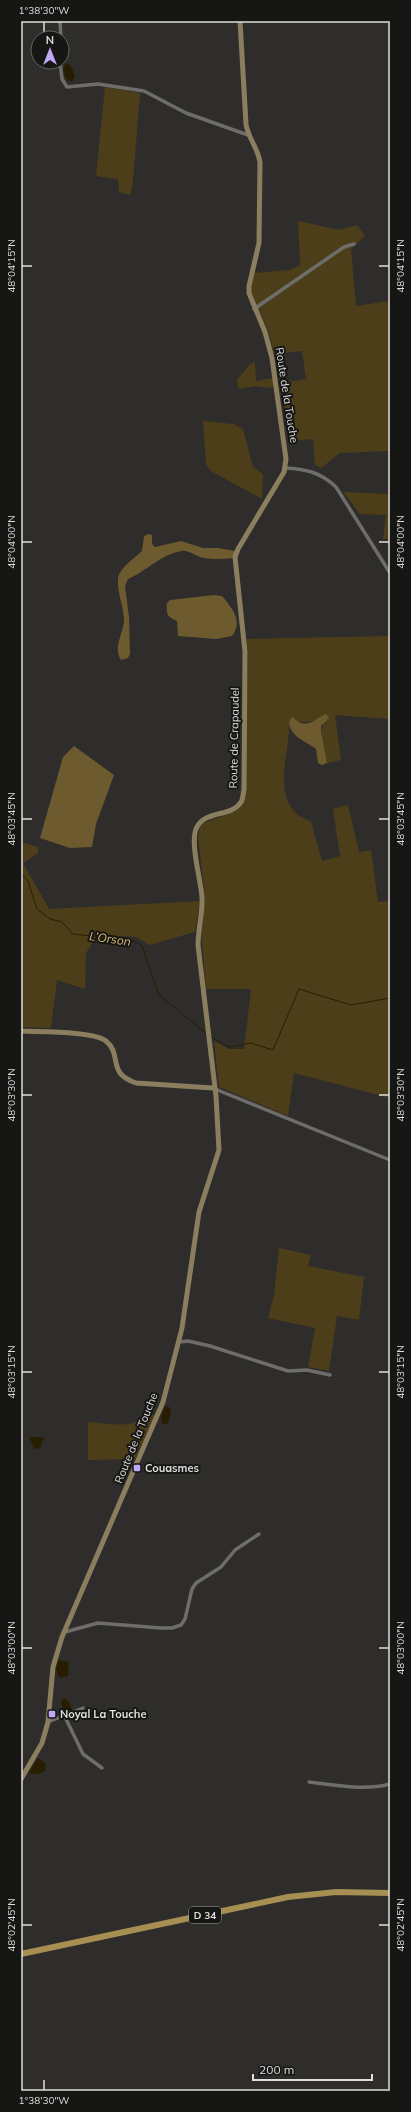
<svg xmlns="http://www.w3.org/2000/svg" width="411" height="2112" viewBox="0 0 411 2112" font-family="Mulish,sans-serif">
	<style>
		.green { fill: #4d3e1a }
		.forest { fill: #6d5b2f }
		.water { fill: #291d00 }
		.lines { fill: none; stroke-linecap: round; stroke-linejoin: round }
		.stream { stroke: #291d00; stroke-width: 1 }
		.street { stroke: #6f6d6b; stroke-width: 3.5 }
		.secondary { stroke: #8b7e5f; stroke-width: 5 }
		.primary { stroke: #a78f52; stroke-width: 6 }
		.ticks { fill: none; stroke: #dfdedd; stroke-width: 1.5 }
		.poi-dot { fill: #bfa9f4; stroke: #161614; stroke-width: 1.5 }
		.labels { text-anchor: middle; stroke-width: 4; stroke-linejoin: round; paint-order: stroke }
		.shield { fill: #161614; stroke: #a3a2a1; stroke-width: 1 }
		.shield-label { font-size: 10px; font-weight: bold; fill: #dfdedd }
		.street-label { font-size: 11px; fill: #dfdedd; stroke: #161614 }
		.poi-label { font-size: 11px; font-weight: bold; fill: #dfdedd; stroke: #161614; text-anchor: start }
		.water-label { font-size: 12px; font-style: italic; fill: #d9bb75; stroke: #161614 }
		.neatline { fill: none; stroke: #dfdedd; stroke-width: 1.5 }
		.ticks-label { font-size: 10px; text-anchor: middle; fill: #dfdedd }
	</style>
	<rect width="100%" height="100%" fill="#2e2d2b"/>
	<!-- green -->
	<g class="green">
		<polygon points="105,87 140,93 133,181 130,195 119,192 118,179 96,176"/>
		<polygon points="298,221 339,230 357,225 365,236 351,249 356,306 389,301 389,451 340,453 321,468 315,465 313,439 291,441 280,383 306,379 302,351 274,354 268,330 251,291 254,273 289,270 300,265"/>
		<polygon points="255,362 256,381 273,378 274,387 269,388 255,386 240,389 238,387 237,380 250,364"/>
		<polygon points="203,421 233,424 243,429 253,467 263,474 262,499 211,471 206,464"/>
		<polygon points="343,492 390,494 390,539 383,539 386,515 360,514"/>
		<path d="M390,636V719L335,715L341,760L327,763L321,731L324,723L323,715C312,726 302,721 289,722C291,749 273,789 295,812C298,816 306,819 311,822L322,861L340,856L333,809L348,805L359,852L371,850L378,902L390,901V1098L294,1073L288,1116L219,1087L214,1041L229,1049H244L251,989H206L201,930L205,897L198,838L200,827L204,823L236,811L243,801L248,657L246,639Z"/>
		<polygon points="21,842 38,847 38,853 23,863 49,909 200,901 195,932 149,945 136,937 113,936 94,940 86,953 85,989 57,980 51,1028 21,1027"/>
		<polygon points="279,1248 311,1255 308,1266 364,1277 359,1320 337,1316 329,1371 308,1367 315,1328 268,1318 274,1295"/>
		<path d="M150,1415H155L135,1459L88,1460V1422C109,1424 132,1429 150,1415Z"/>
	</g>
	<!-- forest -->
	<g class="forest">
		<path d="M149,534L152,535V544L155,547L181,541L203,548H218L235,551L234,558C223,559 211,560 200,557C194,555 188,550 182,551C161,554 147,571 128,579L125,586L129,617L130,654L128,658L121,660C113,646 123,635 124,621C124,607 117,593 118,579C119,568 135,558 142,551L144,536Z"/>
		<path d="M214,595L222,596C231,607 244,621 232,636L216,639L178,636L177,621C167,617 166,614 167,603L170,600Z"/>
		<path d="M326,714L329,718L321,726V731L327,763L322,765L318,763L316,749C306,741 290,737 289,722L292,717C296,719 297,722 301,723C312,726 317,717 326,714Z"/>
		<polygon points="74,746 114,775 96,824 92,847 70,848 40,838 63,757"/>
	</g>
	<!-- water -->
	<g class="water">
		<polygon points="66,63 71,66 75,76 72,82 66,79 63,70"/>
		<polygon points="165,1406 169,1407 171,1411 168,1423 163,1425 161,1417"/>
		<polygon points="29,1437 44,1437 40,1448 34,1449"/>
		<path d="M58,1660L69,1662L68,1676L60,1678C56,1675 56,1665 58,1660Z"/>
		<polygon points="63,1699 67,1699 73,1711 64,1716 61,1702"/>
		<polygon points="38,1758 46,1764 45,1771 39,1774 29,1773"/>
	</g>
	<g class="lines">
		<!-- stream -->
		<g class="stream">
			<polyline points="21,873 28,881 37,909 50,919 62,922 73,934 134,941 142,946 159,995 206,1033"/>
			<polyline points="211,1037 229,1047 251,1043 273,1050 299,989 351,1005 390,998"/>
		</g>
		<!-- street -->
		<g class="street">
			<polyline points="60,21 61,38"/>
			<polyline points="60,62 62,79 67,87 98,84 144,91 186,113 248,135"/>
			<polyline points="254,309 344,247 354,244"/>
			<path d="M285,468C306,469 320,472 336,487L390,573"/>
			<polyline points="215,1089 390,1160"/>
			<polyline points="179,1342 188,1341 210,1346 288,1371 307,1370 330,1375"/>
			<polyline points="65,1632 98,1623 161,1628 172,1628 181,1625 185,1619 192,1589 196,1583 221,1567 235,1550 259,1534"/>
			<polyline points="65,1717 83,1754 102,1768"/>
			<polyline points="48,1722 83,1708"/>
			<path d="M309,1782C335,1785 364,1791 390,1784"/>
		</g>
		<!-- secondary -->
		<g class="secondary">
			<path d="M21,1031C39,1032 94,1031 106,1041C123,1055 106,1073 136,1083L213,1088L215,1089"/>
			<path d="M21,1779L42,1743L48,1722L53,1667L62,1637L163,1402L182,1328L199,1212L219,1150L216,1096L198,945C198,928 203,912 202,897C201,880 189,841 197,827C206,810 232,817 241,802C243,799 243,793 244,790L245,652L235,557L238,549L284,472L286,459L272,358L265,332L249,293V286L259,243L260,162C258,148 248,138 246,124L240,21"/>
		</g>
		<!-- primary -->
		<polyline class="primary" points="21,1954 288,1897 336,1892 390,1893"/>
	</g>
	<!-- ticks -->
	<path class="ticks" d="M44,22V32M22,266H32M379,266H389M22,542H32M379,542H389M22,819H32M379,819H389M22,1095H32M379,1095H389M22,1372H32M379,1372H389M22,1648H32M379,1648H389M22,1925H32M379,1925H389M44,2080V2090"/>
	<!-- markers -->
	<g class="poi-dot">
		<rect x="133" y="1464" width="8" height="8" rx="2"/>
		<rect x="48" y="1710" width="8" height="8" rx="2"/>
	</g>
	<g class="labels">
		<!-- shield labels -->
		<rect class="shield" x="189" y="1907" width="32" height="16" rx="3"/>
		<g class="shield-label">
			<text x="205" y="1919">D 34</text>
		</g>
		<!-- street labels -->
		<g class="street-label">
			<text transform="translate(287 395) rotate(81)" y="4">Route de la Touche</text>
			<text transform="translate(234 738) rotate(-89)" y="4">Route de Crapaudel</text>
			<text transform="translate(136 1438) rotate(-68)" y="4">Route de la Touche</text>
		</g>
		<!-- poi labels -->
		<g class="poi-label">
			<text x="145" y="1472">Couasmes</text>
			<text x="60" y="1718">Noyal La Touche</text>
		</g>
		<!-- water labels -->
		<g class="water-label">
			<text transform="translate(110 939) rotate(8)" y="4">L’Orson</text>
		</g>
	</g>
	<!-- border -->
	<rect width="411" height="2112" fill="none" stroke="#161614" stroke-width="44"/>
	<!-- north arrow -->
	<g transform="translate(50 50)"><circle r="19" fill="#161614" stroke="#666664"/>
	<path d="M0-3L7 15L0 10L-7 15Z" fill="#bfa9f4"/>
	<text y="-6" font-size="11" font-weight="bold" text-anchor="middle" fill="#dfdedd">N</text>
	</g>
	<!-- scale -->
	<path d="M253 2074v6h119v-6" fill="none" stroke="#dfdedd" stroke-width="2"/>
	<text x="259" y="2074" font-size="12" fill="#dfdedd" stroke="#161614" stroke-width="3" paint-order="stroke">200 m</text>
	<rect x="22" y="22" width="367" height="2068" class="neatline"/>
	<g class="ticks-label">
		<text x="44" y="14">1°38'30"W</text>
		<text transform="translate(11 266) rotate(-90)" y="4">48°04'15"N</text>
		<text transform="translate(400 266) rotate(-90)" y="4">48°04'15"N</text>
		<text transform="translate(11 542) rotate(-90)" y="4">48°04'00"N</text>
		<text transform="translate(400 542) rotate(-90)" y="4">48°04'00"N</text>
		<text transform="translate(11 819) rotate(-90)" y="4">48°03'45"N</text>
		<text transform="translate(400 819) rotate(-90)" y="4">48°03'45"N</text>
		<text transform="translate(11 1095) rotate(-90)" y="4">48°03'30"N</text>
		<text transform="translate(400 1095) rotate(-90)" y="4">48°03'30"N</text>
		<text transform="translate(11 1372) rotate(-90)" y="4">48°03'15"N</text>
		<text transform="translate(400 1372) rotate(-90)" y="4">48°03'15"N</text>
		<text transform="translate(11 1648) rotate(-90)" y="4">48°03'00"N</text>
		<text transform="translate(400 1648) rotate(-90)" y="4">48°03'00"N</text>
		<text transform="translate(11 1925) rotate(-90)" y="4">48°02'45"N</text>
		<text transform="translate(400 1925) rotate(-90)" y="4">48°02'45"N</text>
		<text x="44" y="2104">1°38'30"W</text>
	</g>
</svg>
